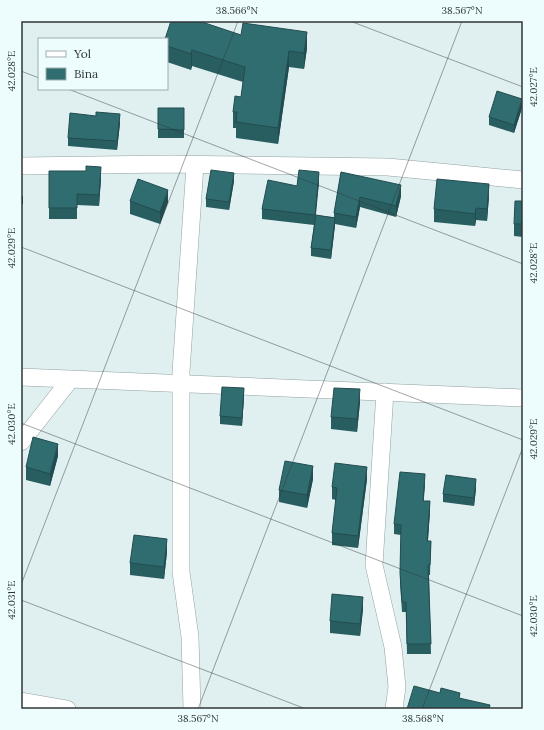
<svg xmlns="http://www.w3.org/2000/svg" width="544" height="730" viewBox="0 0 544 730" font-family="Lora,serif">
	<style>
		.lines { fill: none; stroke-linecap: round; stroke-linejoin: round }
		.minor-casing { stroke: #92a1a2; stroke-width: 18 }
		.minor { stroke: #fff; stroke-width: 17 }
		.wall { fill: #295e61 }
		.shaded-wall { fill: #224c4f }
		.building { fill: #306d71; stroke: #224c4f }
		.ticks { fill: none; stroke: #303637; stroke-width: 1; stroke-opacity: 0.45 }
		.neatline { fill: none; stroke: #303637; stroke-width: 1.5 }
		.ticks-label { font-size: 10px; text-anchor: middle; fill: #303637 }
	</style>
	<rect width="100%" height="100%" fill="#e0eff0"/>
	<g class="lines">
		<defs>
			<g id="minor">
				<polyline points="21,166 169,164 388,167 523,180"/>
				<polyline points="21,377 523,398"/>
				<polyline points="385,392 374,565 393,647 397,687 394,709"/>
				<polyline points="21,442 70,380"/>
				<polyline points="21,701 67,709"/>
				<polyline points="192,709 190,637 181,572 181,372 195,165"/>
			</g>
		</defs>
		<!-- minor casing -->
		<use href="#minor" class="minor-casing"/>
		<!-- minor -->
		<use href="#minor" class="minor"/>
	</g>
	<!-- wall -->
	<g class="wall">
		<polygon points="167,39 307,48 304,69 289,67 278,144 236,138 236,128 233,128 233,112 241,97 243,82 192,66 191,70 167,62"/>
		<rect x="158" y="108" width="26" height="30"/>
		<polygon points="522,108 514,133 489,125 489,117"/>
		<polygon points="96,116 120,123 117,150 68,146 68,138"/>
		<polygon points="49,171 101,178 99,206 77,205 77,219 49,219"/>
		<polygon points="341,172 401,196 396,217 360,207 356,228 335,224 331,259 311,256 311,248 314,225 262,219 262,209 319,182 315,216 334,217 334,213"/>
		<polygon points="234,181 229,210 206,207 206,199"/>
		<polygon points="489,196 487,221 476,220 475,226 434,222 434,209"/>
		<polygon points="130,201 168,202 160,224 130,214"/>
		<polygon points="523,201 523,237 514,236 514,224"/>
		<polygon points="244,396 242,426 220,424 220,416"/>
		<polygon points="360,402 357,432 331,429 331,417"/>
		<polygon points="58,456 50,486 26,480 26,467"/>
		<polygon points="313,479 307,508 279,502 279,490"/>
		<polygon points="367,479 358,548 332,545 332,533 336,500 332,499 332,487"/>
		<polygon points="425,484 423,501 430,511 428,541 431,541 430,575 429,575 431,654 407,654 406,612 402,612 400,583 401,535 394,534 394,524"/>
		<polygon points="476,488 474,506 443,502 443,494"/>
		<polygon points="167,552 164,579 130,575 130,563"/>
		<polygon points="363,609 360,636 330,633 330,621"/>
	</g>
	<!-- shaded-wall -->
	<g class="shaded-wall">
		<polygon points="307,32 307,48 304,69 304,53"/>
		<polygon points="192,50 192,66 191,70 191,54"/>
		<polygon points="289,51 289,67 278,144 278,128"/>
		<polygon points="522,99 522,108 514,133 514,125"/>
		<polygon points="120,114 120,123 117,150 117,141"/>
		<polygon points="101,167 101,178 99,206 99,195"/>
		<polygon points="319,172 319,182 315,225 315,215"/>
		<polygon points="234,173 234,181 229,210 229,202"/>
		<polygon points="489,184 489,196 487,221 487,209"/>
		<polygon points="401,185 401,196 396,217 396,206"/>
		<polygon points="168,190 168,202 160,224 160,212"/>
		<polygon points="23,195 23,203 21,208 21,199"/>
		<polygon points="360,197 360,207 356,228 356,217"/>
		<polygon points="476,208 476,220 475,226 475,214"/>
		<polygon points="335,218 335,226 331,259 331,250"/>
		<polygon points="244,388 244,396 242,426 242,418"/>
		<polygon points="360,389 360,402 357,432 357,419"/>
		<polygon points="58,444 58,456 50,486 50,474"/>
		<polygon points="313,466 313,479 307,508 307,495"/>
		<polygon points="367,467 367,479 358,548 358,536"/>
		<polygon points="425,474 425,484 423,511 423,501"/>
		<polygon points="476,479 476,488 474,506 474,498"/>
		<polygon points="430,501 430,511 427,551 427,541"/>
		<polygon points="167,539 167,552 164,579 164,567"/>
		<polygon points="363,597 363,609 360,636 360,624"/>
	</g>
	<!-- building -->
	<g class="building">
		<polygon points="171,21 199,21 241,35 243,23 307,32 304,53 289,51 278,128 236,122 237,112 233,112 235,96 241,97 245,67 192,50 191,54 167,46 167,39 165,39"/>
		<polygon points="497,91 522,99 514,125 489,117"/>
		<polygon points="158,108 184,108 184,130 158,129"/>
		<polygon points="96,112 120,114 117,141 68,138 70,113 96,116"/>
		<polygon points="86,166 101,167 99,195 77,194 77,208 49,208 49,171 86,171"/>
		<polygon points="211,170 234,173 229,202 206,199"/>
		<polygon points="299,170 319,172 315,215 262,209 268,180 297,186"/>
		<polygon points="341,172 401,185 396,206 360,197 356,217 334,213"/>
		<polygon points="138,179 168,190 160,212 130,201"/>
		<polygon points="437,179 489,184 487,209 476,208 475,214 434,209"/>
		<polygon points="515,201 523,201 523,224 514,224"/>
		<polygon points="316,215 335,218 331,250 311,248"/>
		<polygon points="222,387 244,388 242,418 220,416"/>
		<polygon points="334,388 360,389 357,419 331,417"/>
		<polygon points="33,437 58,444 50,474 26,467"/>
		<polygon points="285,461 313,466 307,495 279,490"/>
		<polygon points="335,463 367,467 358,536 332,533 337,488 332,487"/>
		<polygon points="400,472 425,474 423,501 430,501 427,541 431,541 430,565 428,565 431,644 407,644 406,602 402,602 400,573 401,525 394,524"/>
		<polygon points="446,475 476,479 474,498 443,494"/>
		<polygon points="134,535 167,539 164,567 130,563"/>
		<polygon points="332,594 363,597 360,624 330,621"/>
		<polygon points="414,686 440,693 441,688 460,693 459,698 490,705 489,709 407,709"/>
	</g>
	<!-- ticks -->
	<path class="ticks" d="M350,21L523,87M21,71L39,78M68,89L523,264M21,247L523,440M21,423L523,616M21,585L238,21M21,600L306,709M198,709L462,21M422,709L523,447"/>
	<!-- border -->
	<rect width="544" height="730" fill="none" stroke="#edfdfe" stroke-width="44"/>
	<!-- legend -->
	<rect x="38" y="38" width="130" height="52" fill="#edfdfe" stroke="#a1adae"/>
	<rect x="46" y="51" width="20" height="6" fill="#ffffff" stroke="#a1adae"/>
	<text x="74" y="58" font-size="12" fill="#303637">Yol</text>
	<rect x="46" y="68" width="20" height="12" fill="#306d71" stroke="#a1adae"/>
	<text x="74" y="78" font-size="12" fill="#303637">Bina</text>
	<rect x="22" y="22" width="500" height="686" class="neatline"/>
	<g class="ticks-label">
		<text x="237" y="14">38.566°N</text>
		<text x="462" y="14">38.567°N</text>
		<text transform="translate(11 71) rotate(-90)" y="4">42.028°E</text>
		<text transform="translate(533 87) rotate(-90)" y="4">42.027°E</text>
		<text transform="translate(11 248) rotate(-90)" y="4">42.029°E</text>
		<text transform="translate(533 263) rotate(-90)" y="4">42.028°E</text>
		<text transform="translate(11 424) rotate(-90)" y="4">42.030°E</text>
		<text transform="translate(533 439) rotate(-90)" y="4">42.029°E</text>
		<text transform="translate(11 600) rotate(-90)" y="4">42.031°E</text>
		<text transform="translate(533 616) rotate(-90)" y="4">42.030°E</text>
		<text x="198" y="722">38.567°N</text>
		<text x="423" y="722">38.568°N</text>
	</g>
</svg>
